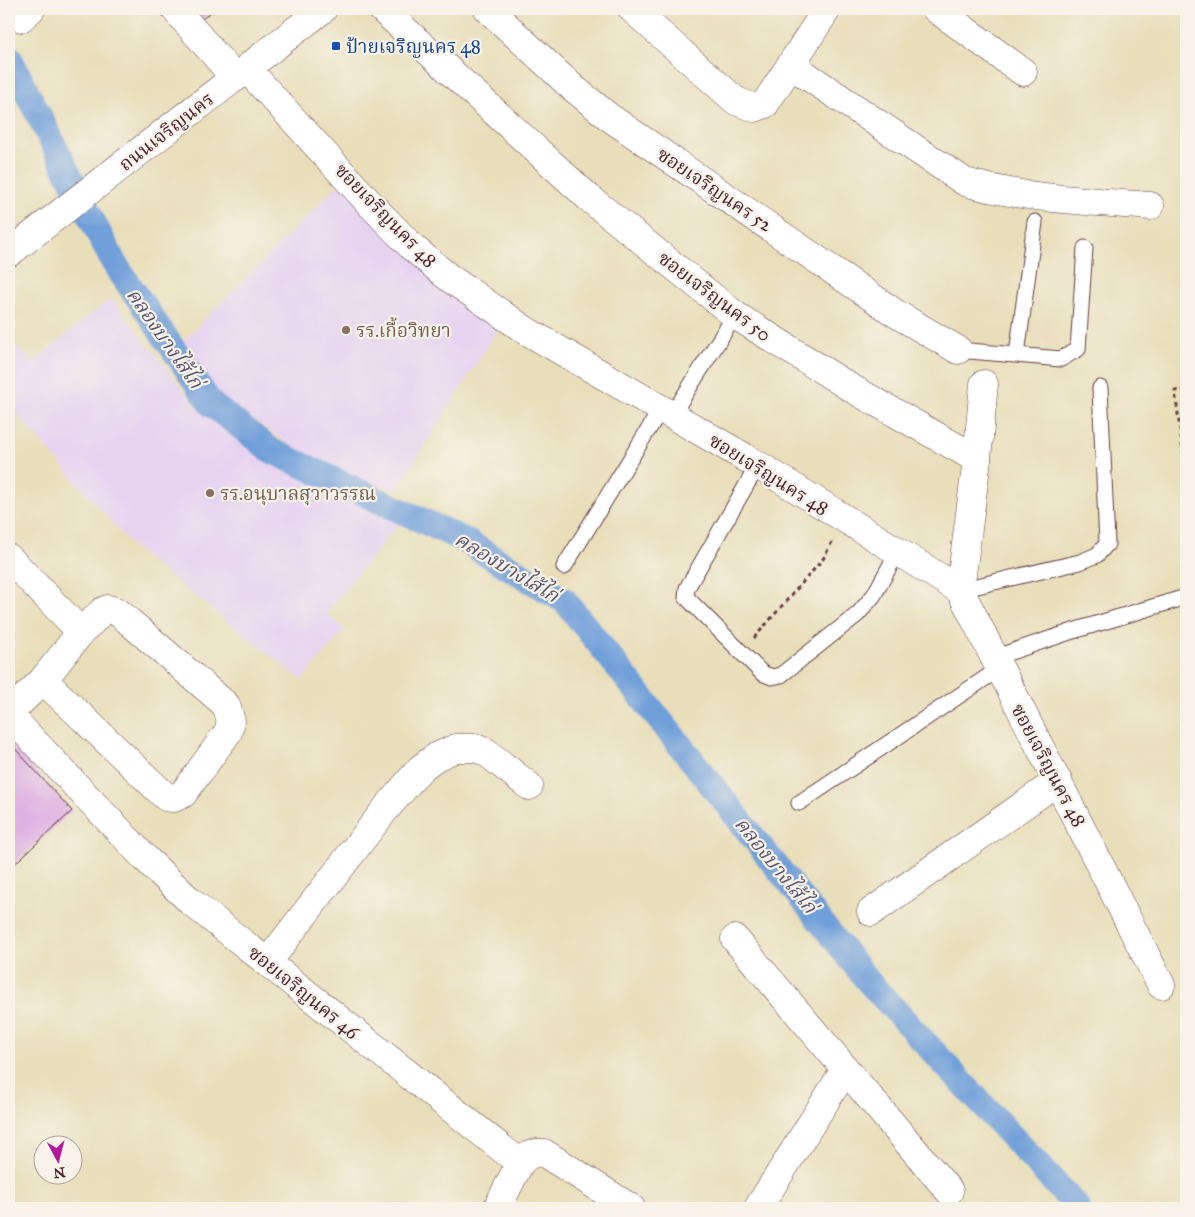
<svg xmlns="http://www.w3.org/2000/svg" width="1195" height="1217" viewBox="0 0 1195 1217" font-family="'IM FELL Great Primer','Noto Serif Thai',serif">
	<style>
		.built { fill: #e6d3f0 }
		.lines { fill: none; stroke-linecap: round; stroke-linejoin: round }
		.canal { stroke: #709fd9; stroke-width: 26 }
		.building { fill: #d7a2e0 }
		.lane-casing { stroke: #623c40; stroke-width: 17 }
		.street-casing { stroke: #623c40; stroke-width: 29 }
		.secondary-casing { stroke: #623c40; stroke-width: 29 }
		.path { stroke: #623c40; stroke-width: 3; stroke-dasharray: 4 4; stroke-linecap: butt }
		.lane { stroke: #fff; stroke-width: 15 }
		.street { stroke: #fff; stroke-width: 28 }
		.secondary { stroke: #fff; stroke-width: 28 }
		.transit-dot { fill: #1a4fb4; stroke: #f7f3e8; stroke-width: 2 }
		.education-dot { fill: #8d6e63; stroke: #f7f3e8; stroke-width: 2 }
		.labels { text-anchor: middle; stroke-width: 4.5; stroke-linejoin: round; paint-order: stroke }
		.transit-label { font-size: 19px; fill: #164399; stroke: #f7f3e8; text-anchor: start }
		.street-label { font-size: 19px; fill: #4a1f2b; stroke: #f7f3e8 }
		.education-label { font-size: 19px; fill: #785e54; stroke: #f7f3e8; text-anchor: start }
		.water-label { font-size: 20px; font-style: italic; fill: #595271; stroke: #f7f3e8 }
	</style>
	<rect width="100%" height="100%" fill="#f7f3e8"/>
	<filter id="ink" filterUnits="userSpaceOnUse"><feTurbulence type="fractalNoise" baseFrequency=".02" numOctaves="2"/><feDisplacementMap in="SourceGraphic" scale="10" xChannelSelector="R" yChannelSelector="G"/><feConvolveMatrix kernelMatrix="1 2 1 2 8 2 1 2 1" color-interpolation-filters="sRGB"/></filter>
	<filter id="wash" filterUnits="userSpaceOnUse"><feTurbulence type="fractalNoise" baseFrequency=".0096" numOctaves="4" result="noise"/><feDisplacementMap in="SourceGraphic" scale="20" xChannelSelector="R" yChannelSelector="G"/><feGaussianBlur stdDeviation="1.12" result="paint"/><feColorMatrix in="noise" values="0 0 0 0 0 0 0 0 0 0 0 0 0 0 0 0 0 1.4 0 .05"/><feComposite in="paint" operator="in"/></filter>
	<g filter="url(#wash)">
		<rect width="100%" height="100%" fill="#e8deb9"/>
		<!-- built -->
		<g class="built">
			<polygon points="347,176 507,315 396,491 311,460 221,397 180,344"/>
			<polygon points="111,298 195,405 280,467 318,487 400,522 326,613 345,630 302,680 136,550 9,405 9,338 32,363"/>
		</g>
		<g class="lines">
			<!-- canal -->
			<polyline class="canal" points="9,57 114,263 211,404 272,451 462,539 565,601 867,980 1078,1208"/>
		</g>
		<g id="blocks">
			<!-- building -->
			<g class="building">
				<polygon points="193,9 215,9 202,19"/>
				<polygon points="9,742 72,811 9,869"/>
			</g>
		</g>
	</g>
	<g filter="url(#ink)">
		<use href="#blocks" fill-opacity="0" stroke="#623c40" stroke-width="1"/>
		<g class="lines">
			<defs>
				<g id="lane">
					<polyline points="958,350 1061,359 1078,349 1085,248"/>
					<polyline points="1017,354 1035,222"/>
					<polyline points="672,415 735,315"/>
					<polyline points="758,465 687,588 686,597 762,673 772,677 781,675 858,614 874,595 897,553"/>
					<polyline points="564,567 661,409"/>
					<polyline points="960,590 1080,562 1097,555 1107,544 1100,388"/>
					<polyline points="993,658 1073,631 1186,597"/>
					<polyline points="799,803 999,669"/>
				</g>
				<g id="street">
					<polyline points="175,9 235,78"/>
					<polyline points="382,9 589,198 735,315 851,388 977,459 960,590"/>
					<polyline points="488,9 572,87 609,117 895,313 958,350"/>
					<polyline points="632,9 736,101 755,108 765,104 827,9"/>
					<polyline points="936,9 1023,72"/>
					<polyline points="21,18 31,9"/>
					<path d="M791,65L965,182C1025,199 1088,201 1150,206"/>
					<polyline points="247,69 373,207 412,247 448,277 525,330 758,465 960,590 1161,985"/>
					<polyline points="977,459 984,384"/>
					<polyline points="9,558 81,632"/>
					<polyline points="9,713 43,680 81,632 103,611 108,609 118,612 226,705 231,721 228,732 183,794 174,798 166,797 43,680"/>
					<polyline points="9,715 145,858 190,901 520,1163"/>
					<polyline points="871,912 1058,781"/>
					<polyline points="735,939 949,1191"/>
					<polyline points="267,963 384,811 421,768 436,757 456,748 475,748 486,752 529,786"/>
					<path d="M497,1208L520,1163C527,1155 533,1152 544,1153L631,1208"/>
					<polyline points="758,1208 845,1070"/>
				</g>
				<polyline id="secondary" points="9,253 323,9"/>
			</defs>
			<!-- lane casing -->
			<use href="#lane" class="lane-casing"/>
			<!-- street casing -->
			<use href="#street" class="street-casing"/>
			<!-- secondary casing -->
			<use href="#secondary" class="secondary-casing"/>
			<!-- path -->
			<g class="path">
				<polyline points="1186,390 1175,391 1186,474"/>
				<polyline points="754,638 823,559 832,542"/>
			</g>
			<!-- lane -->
			<use href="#lane" class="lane"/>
			<!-- street -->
			<use href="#street" class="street"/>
			<!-- secondary -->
			<use href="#secondary" class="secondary"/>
		</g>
	</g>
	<!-- markers -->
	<rect class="transit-dot" x="331" y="41" width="10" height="10" rx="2.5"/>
	<g class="education-dot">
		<circle cx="346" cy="330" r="5"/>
		<circle cx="210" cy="493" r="5"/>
	</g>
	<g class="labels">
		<!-- transit labels -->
		<g class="transit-label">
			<text x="346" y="53">ป้ายเจริญนคร 48</text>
		</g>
		<!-- street labels -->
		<g class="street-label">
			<text transform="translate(166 131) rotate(-38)" y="7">ถนนเจริญนคร</text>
			<text transform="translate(715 189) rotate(34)" y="7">ซอยเจริญนคร 52</text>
			<text transform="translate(386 215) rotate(46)" y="7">ซอยเจริญนคร 48</text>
			<text transform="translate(715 296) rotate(37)" y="7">ซอยเจริญนคร 50</text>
			<text transform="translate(769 474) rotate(32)" y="7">ซอยเจริญนคร 48</text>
			<text transform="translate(1049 765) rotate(62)" y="7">ซอยเจริญนคร 48</text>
			<text transform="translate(304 992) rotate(39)" y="7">ซอยเจริญนคร 46</text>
		</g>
		<!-- education labels -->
		<g class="education-label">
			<text x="356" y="337">รร.เกื้อวิทยา</text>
			<text x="220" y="500">รร.อนุบาลสุวาวรรณ</text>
		</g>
		<!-- water labels -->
		<g class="water-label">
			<text transform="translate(165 338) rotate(55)" y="7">คลองบางไส้ไก่</text>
			<text transform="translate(507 567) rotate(31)" y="7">คลองบางไส้ไก่</text>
			<text transform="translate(776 865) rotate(51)" y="7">คลองบางไส้ไก่</text>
		</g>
	</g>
	<!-- margin -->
	<rect width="1195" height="1217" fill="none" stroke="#f7f3e8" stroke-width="30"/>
	<!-- north arrow -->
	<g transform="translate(58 1160) rotate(173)"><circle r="24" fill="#f7f3e8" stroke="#b29e9c"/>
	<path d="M0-4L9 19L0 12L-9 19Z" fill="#b5179e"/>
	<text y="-8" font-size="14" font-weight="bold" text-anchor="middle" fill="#4a1f2b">N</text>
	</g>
</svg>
